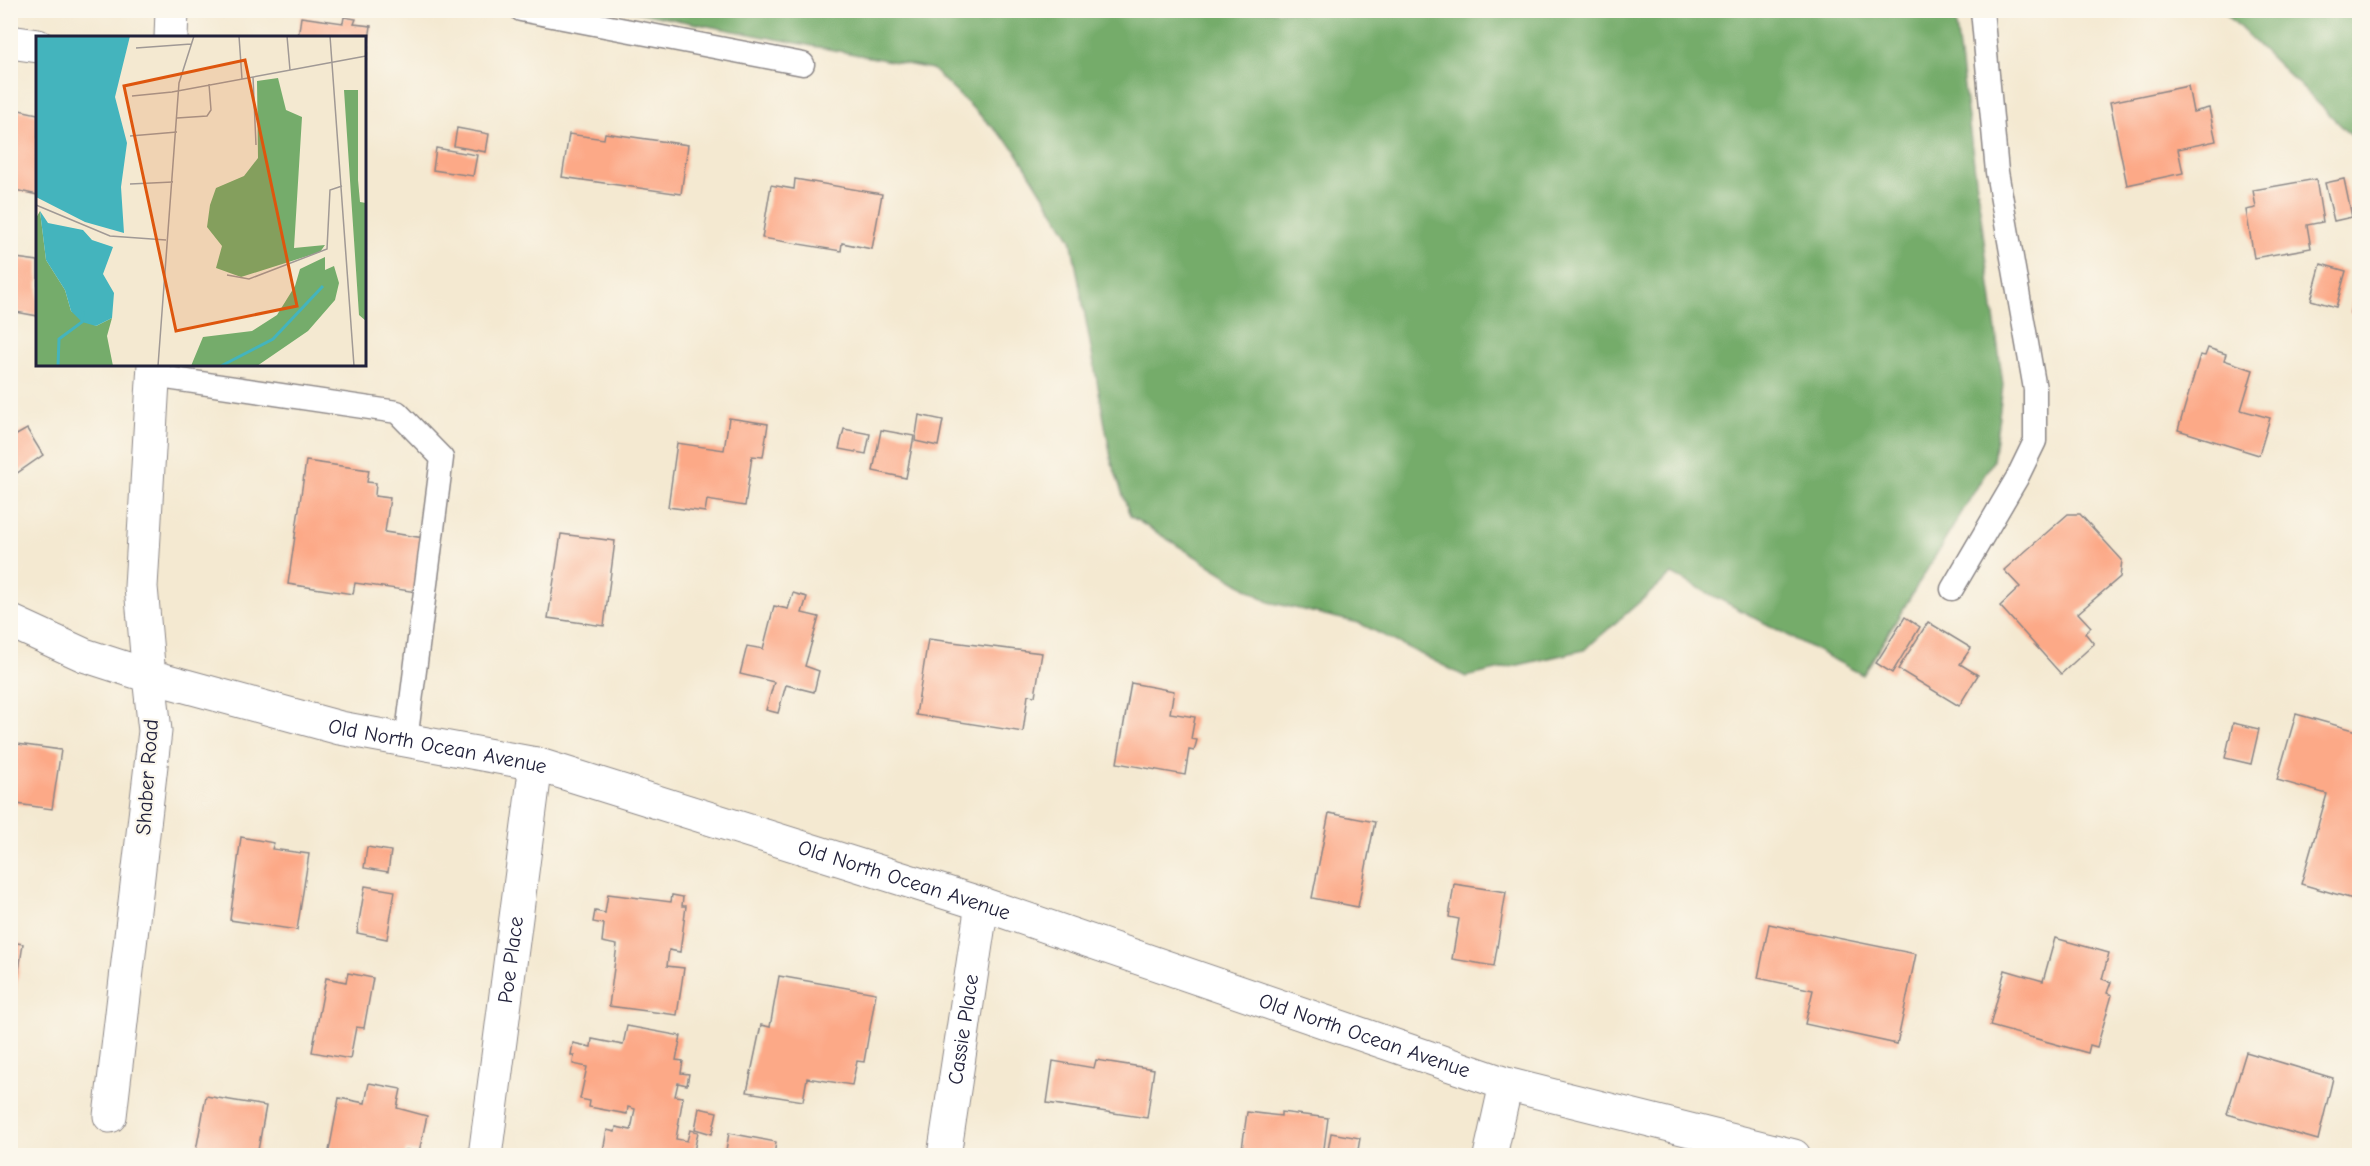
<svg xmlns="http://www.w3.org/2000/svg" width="2370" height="1166" viewBox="0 0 2370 1166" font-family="'Comic Neue',sans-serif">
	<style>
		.forest { fill: #75ac6b; stroke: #4c6753; stroke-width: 1.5 }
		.building { fill: #fca987 }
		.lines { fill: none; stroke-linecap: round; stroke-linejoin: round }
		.service-casing { stroke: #8b8686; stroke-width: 25 }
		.minor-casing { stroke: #8b8686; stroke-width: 35 }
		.tertiary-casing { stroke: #8b8686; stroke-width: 35 }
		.service { stroke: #fff; stroke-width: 22 }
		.minor { stroke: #fff; stroke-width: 33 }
		.tertiary { stroke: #fff; stroke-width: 33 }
		.labels { text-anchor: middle; stroke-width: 4.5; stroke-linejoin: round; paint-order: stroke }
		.street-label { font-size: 21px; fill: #22223b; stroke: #fbf7ec }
		.inset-river { fill: none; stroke: #44b4bd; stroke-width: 3 }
		.inset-road { fill: none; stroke: #a09995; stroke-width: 1.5 }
		.view { fill: #de560e; fill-opacity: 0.15; stroke: #de560e; stroke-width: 3 }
		.inset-edge { fill: none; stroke: #22223b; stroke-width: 3 }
	</style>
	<rect width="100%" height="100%" fill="#fbf7ec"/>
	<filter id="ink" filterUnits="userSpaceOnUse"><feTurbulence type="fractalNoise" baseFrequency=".0167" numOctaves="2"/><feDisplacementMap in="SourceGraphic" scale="12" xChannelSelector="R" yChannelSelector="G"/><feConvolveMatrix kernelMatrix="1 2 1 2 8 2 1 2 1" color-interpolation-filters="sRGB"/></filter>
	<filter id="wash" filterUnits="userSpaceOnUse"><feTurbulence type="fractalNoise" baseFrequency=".008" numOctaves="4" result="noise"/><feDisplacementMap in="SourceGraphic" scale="24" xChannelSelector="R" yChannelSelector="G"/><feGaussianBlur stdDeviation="1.35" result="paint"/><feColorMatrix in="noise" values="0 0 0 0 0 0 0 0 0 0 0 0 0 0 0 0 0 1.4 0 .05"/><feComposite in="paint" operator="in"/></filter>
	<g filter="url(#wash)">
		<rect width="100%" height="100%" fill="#f4e9d1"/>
		<!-- forest -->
		<g class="forest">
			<polygon points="630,11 1954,11 2003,385 1993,461 1863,675 1672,574 1584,650 1466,677 1359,623 1269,602 1130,516 1112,463 1071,239 1014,148 932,69"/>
			<polygon points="2223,11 2359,11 2359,143"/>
		</g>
		<g id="blocks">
			<!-- building -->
			<g class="building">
				<polygon points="301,17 343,23 344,17 356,19 354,24 371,26 366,60 364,38 298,38"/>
				<polygon points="2188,86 2193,112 2209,108 2216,141 2178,149 2183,173 2127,185 2110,102"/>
				<polygon points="10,108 38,114 38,195 10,189"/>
				<polygon points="457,128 489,134 486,152 454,146"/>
				<polygon points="605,133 688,145 681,194 562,177 569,134 604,139"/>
				<polygon points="436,148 477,155 473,176 433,170"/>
				<polygon points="795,179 882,194 872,249 842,243 841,251 762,238 771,185 794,189"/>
				<polygon points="2316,179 2323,222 2307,225 2311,248 2254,258 2246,210 2256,208 2253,190"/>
				<polygon points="2344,179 2352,217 2334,221 2325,183"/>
				<polygon points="16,258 38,261 38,316 10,311"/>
				<polygon points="2321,264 2346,271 2336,307 2311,300"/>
				<polygon points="2354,291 2360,292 2360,315 2350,313"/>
				<polygon points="2208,348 2226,354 2224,360 2253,370 2241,410 2270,418 2259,455 2178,430 2200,355 2205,356"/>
				<polygon points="919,415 943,420 938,446 915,441"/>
				<polygon points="729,418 768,424 763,457 752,456 745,506 707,500 705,512 668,507 677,443 724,450"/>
				<polygon points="27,429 43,455 10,478 10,434 13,437"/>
				<polygon points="844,429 870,434 866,454 839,449"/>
				<polygon points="881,430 914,436 906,478 873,471"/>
				<polygon points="306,461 369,470 367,482 376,483 375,496 390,498 385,532 424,538 417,592 355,583 353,594 288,584"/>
				<polygon points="2068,514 2080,514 2122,560 2120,577 2078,613 2091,627 2085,633 2094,644 2061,674 2000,606 2020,587 2004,570"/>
				<polygon points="561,534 615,541 604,626 548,618"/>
				<polygon points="793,593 807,597 802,613 819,617 805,666 819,671 814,692 786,685 778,713 766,710 774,682 740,674 747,646 763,649 774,606 788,609"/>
				<polygon points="1905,617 1920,627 1892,673 1876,663"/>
				<polygon points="1928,622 1971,648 1960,664 1978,675 1959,706 1898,669"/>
				<polygon points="928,639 1042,653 1035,696 1028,695 1023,732 916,715"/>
				<polygon points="1131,683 1174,691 1170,713 1195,717 1191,739 1197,740 1194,751 1189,750 1185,775 1117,763"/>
				<polygon points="2296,714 2360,732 2360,901 2301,884 2327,794 2277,780"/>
				<polygon points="2233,723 2259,729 2251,764 2225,758"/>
				<polygon points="10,743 61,750 52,809 10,803"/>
				<polygon points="1329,813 1375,822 1358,907 1312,898"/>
				<polygon points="241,837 274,843 272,849 309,854 297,930 230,920"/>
				<polygon points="367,847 391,851 388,872 364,868"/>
				<polygon points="1454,884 1506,892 1494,966 1452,959 1459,919 1449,917"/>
				<polygon points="365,886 395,891 387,939 357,933"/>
				<polygon points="608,894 671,902 672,895 683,897 682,906 686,906 680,952 669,950 667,966 684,968 677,1015 609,1006 617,945 602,942 604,924 593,922 595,911 605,913"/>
				<polygon points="1769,924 1916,954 1897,1044 1805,1024 1813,990 1758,978"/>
				<polygon points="2055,938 2109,953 2102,979 2111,982 2107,993 2112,995 2097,1047 2090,1045 2088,1053 1990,1026 2005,970 2043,981"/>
				<polygon points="10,942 23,944 12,1016 10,1016"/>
				<polygon points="348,973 373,978 364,1028 356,1027 350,1059 312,1052 326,978 346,982"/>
				<polygon points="779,976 876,993 864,1062 857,1061 852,1085 807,1078 803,1101 747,1092 761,1025 770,1027"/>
				<polygon points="627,1026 681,1036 676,1060 683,1061 681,1073 689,1074 687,1085 678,1083 675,1096 683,1097 676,1139 687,1141 690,1130 698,1132 693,1156 602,1156 607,1130 615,1132 616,1127 631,1130 635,1109 628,1107 627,1114 589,1107 590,1101 580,1099 587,1067 573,1064 574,1055 571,1055 573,1043 591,1047 592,1039 623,1045"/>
				<polygon points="2246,1052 2333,1078 2318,1140 2227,1114"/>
				<polygon points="1096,1060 1154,1069 1147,1118 1047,1103 1053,1061 1094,1068"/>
				<polygon points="369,1083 401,1089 397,1108 427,1116 419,1152 406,1150 405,1154 388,1156 365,1151 364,1155 346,1151 345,1156 328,1156 339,1098 365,1103"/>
				<polygon points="206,1096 266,1106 257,1156 195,1156"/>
				<polygon points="699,1108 717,1112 712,1134 695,1129"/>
				<polygon points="1247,1112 1281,1116 1281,1112 1328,1118 1323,1156 1241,1156"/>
				<polygon points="729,1133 776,1142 774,1156 725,1156"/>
				<polygon points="1331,1133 1360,1138 1357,1156 1327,1156"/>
			</g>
		</g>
	</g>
	<g filter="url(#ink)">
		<use href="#blocks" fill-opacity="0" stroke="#8b8686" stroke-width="1.5"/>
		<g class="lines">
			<defs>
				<g id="service">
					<polyline points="521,10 803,64"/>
					<polyline points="153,376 397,412 442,458 406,741"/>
					<polyline points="1952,589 2017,478 2035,441 2035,389 1997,172 1982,10"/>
				</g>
				<g id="minor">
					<polyline points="10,42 38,46"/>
					<polyline points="10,621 84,655 149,676 155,731 110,1116"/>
					<path id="s1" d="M485,1156L536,764"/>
					<path id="s2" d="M944,1156L982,904"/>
				</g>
				<g id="tertiary">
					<polyline points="171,38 172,10"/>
					<path id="s3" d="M154,364L141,587L149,676L340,728L536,764L982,904L1506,1084L1794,1156"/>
					<polyline points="1490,1156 1506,1084"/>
				</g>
			</defs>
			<!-- service casing -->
			<use href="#service" class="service-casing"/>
			<!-- minor casing -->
			<use href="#minor" class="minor-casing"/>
			<!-- tertiary casing -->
			<use href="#tertiary" class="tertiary-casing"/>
			<!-- service -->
			<use href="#service" class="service"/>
			<!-- minor -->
			<use href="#minor" class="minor"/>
			<!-- tertiary -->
			<use href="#tertiary" class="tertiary"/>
		</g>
	</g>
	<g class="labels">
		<!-- street labels -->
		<g class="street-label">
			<text dy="7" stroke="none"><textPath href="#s3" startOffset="610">Old North Ocean Avenue</textPath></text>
			<text transform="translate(147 777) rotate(-86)" y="7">Shaber Road</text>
			<text dy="7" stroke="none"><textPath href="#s3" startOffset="1096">Old North Ocean Avenue</textPath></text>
			<text dy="7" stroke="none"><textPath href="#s1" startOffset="198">Poe Place</textPath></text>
			<text dy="7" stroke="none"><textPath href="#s2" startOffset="128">Cassie Place</textPath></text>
			<text dy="7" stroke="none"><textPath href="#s3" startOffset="1582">Old North Ocean Avenue</textPath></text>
		</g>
	</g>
	<!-- overview -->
	<g transform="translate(36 36)">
		<rect width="330" height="330" fill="#f4e9d1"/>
		<path d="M242,42L250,74L266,81L258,212L289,209L284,216L205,241L180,232L186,210L171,191L174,169L180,152L208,140L222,122L221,45ZM308,54H322V144L324,166L330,167V285L323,279ZM4,175L10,224L29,254L35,275L60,290L76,282L71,300L77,330H0V182ZM289,221V234L298,230L303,247L299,264L272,295L221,330H155L167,301L216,295L241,279L259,250L264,233Z" fill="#75ac6b"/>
		<path d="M0,0H94L79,61L91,107L85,151L88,197L49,186L0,161ZM4,175L12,187L47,194L56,204L77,211L67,238L78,257L76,282L60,290L46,286L35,275L29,254L10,224Z" fill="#44b4bd"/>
		<path class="inset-river" d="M22,330L23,303L46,286L47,275M185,330L237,303L287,250"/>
		<path class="inset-road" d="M203,0L206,43M251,0L254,34M294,0L318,330M100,12L155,8M217,41L220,109M96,60L136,56L330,20M141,82L171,80L175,74L173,48M94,100L141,96M94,148L137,146M0,169L74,200L130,204M191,239L213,243L291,213L294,154L306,150M122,330L143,47L158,0"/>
		<path class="view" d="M209,24L261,270L140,295L88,50Z"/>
		<rect width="330" height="330" class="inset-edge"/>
	</g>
	<!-- margin -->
	<rect width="2370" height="1166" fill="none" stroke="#fbf7ec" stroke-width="36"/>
</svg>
